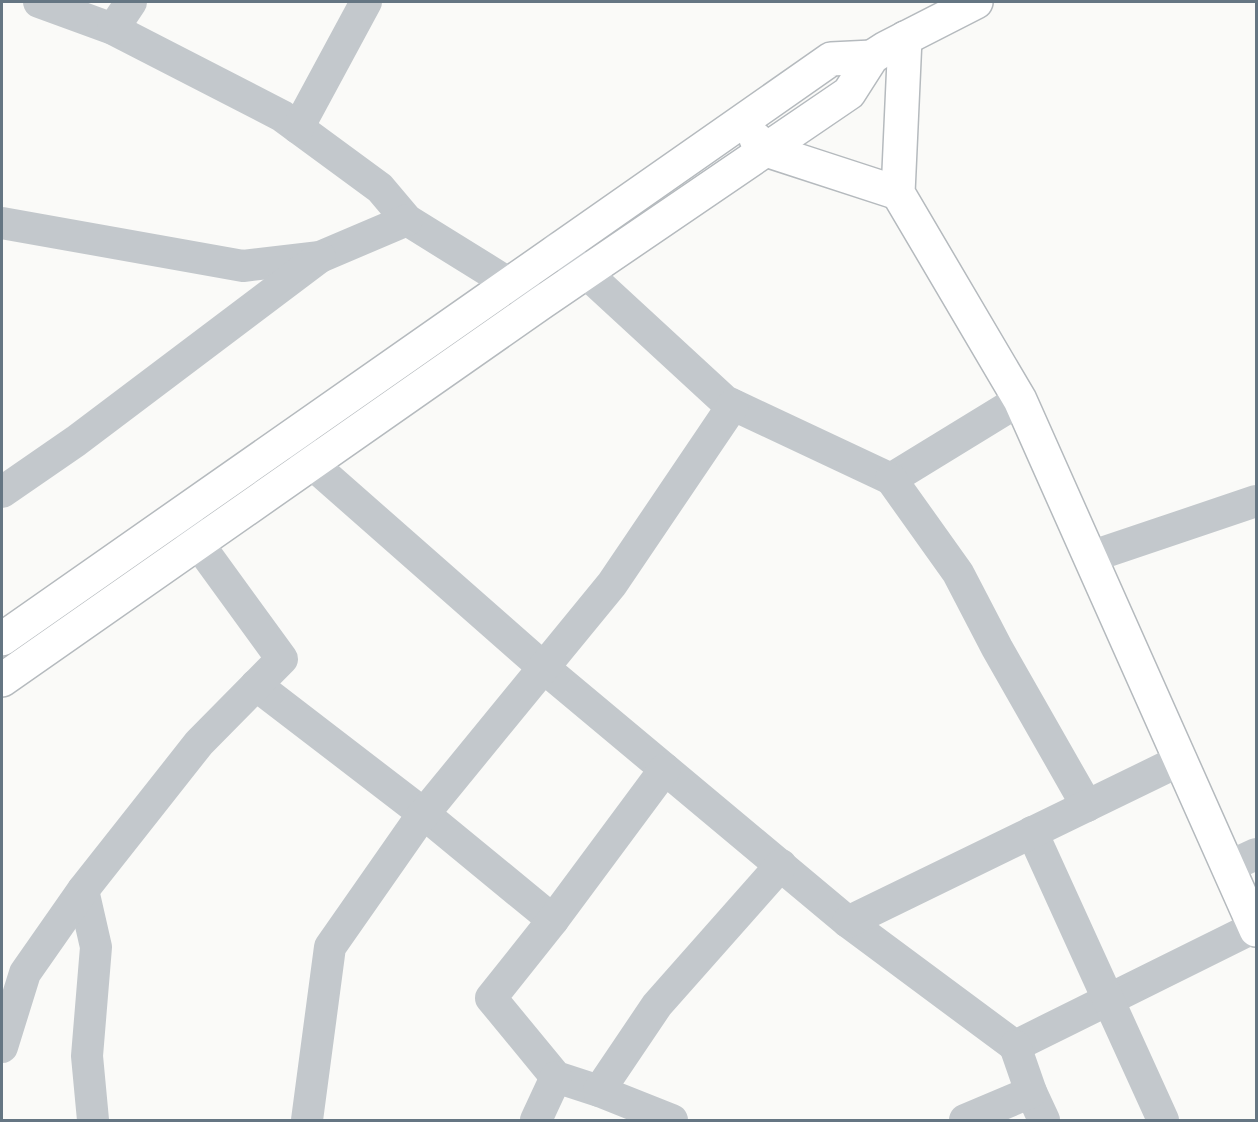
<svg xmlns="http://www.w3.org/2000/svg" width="1258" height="1122" viewBox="0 0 1258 1122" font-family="Roboto,sans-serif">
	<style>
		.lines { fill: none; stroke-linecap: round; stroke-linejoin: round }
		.major-casing { stroke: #b5babe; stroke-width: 36 }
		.minor { stroke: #c3c8cc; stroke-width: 32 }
		.major { stroke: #fff; stroke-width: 33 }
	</style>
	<rect width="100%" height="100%" fill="#fafaf8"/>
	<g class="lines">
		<defs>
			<g id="major">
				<polyline points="905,38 898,193 1020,400 1256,930"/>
				<polyline points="756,139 766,150 898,193"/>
				<polyline points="2,639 831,59 872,57"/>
				<polyline points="2,680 541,303 849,93 872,57 886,48 976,2"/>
			</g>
		</defs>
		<!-- major casing -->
		<use href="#major" class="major-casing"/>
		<!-- minor -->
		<g class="minor">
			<polyline points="39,2 113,29 282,116 380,188 407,220 531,297"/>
			<polyline points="113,29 131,2"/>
			<polyline points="298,128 366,2"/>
			<polyline points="2,223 243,266 320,257 407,220"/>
			<polyline points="557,249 585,272 725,401 891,479 1020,400"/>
			<polyline points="298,441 311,463 544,668 848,922 1015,1046 1255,927"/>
			<polyline points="891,479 958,573 997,648 1087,806"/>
			<polyline points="2,492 76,441 320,257"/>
			<polyline points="1090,557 1256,501"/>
			<polyline points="256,685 424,814 553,920"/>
			<polyline points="1032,832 1163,1120"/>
			<polyline points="1228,867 1256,854"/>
			<polyline points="83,890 96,947 87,1056 93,1120"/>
			<polyline points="848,922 1181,760"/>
			<polyline points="2,1047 25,973 83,890 199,743 282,659 197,542 185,520"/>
			<polyline points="599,1091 556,1077 491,998 553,920 665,769"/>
			<polyline points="1031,1092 1044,1120"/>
			<polyline points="307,1120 330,947 418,821 612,584 733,405"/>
			<polyline points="536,1120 556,1077"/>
			<polyline points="672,1120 599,1091 657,1005 781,865"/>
			<polyline points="965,1120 1031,1092 1015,1046"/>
		</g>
		<!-- major -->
		<use href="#major" class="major"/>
	</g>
	<!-- border -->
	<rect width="1258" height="1122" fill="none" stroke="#657683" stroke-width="6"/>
</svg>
